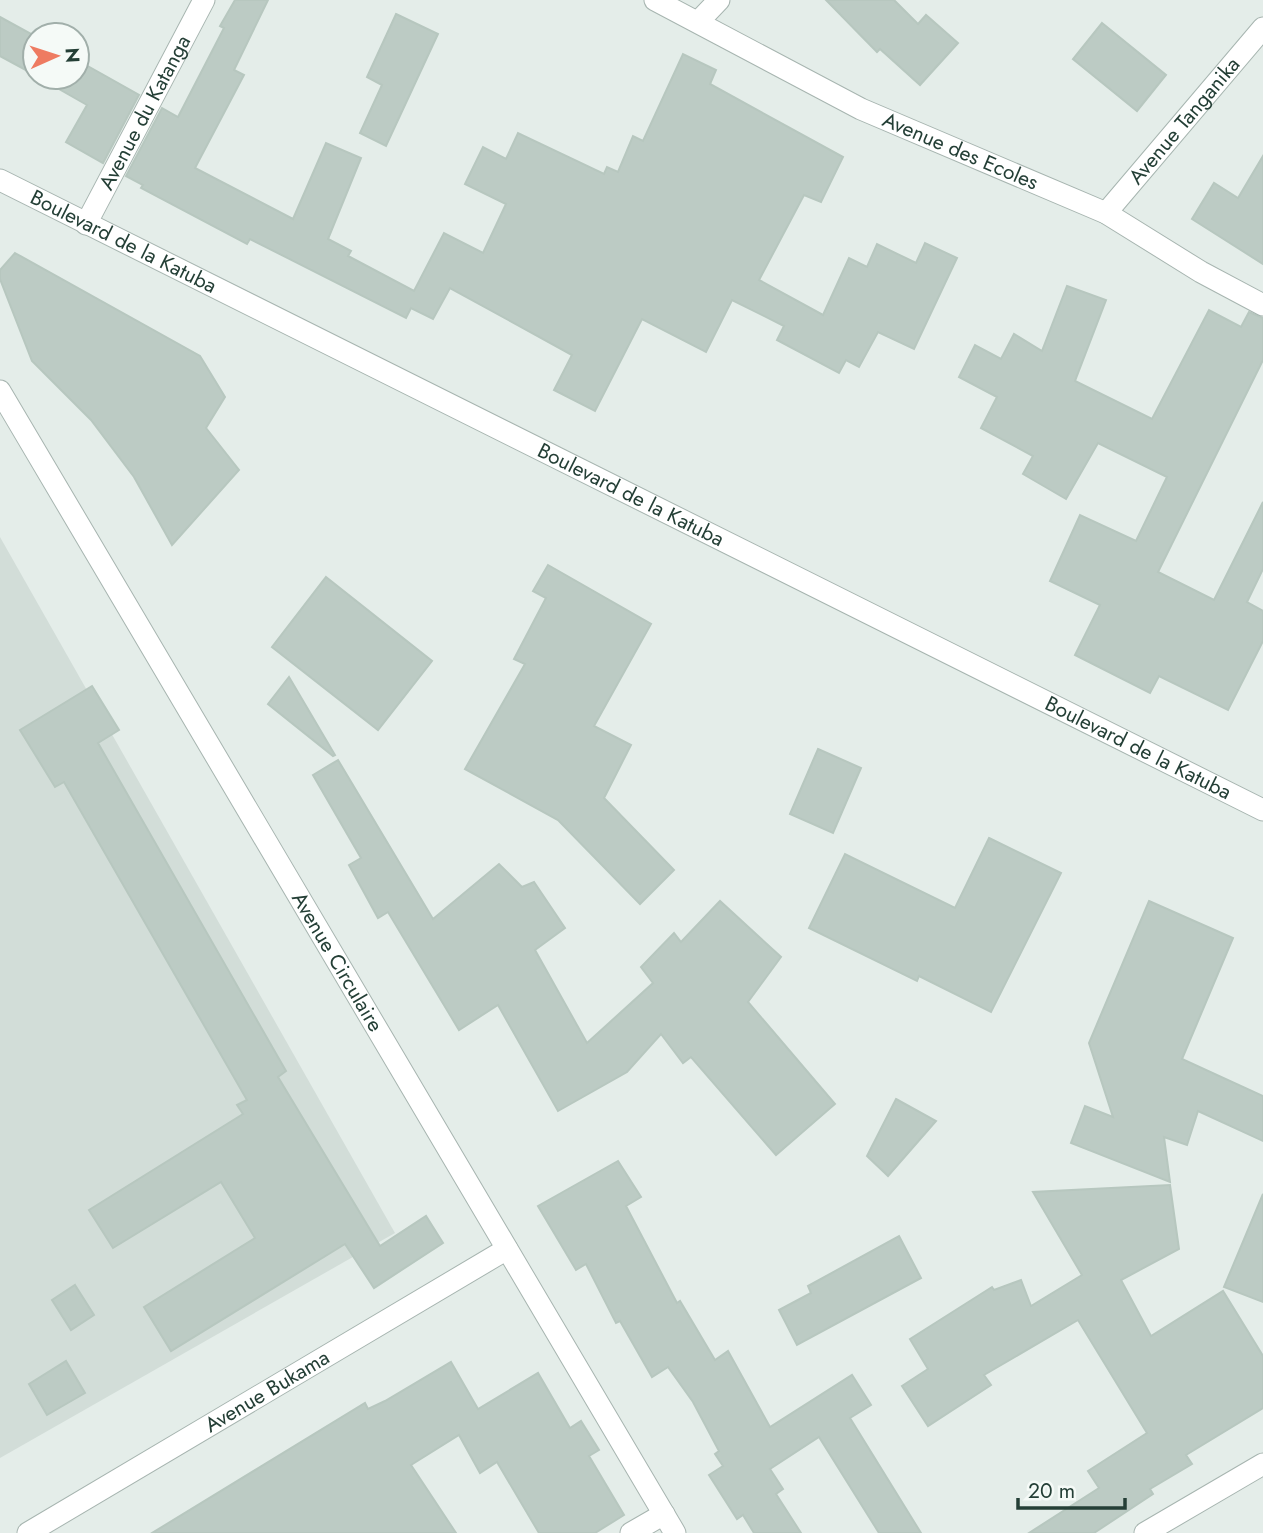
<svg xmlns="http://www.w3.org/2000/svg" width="1263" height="1533" viewBox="0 0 1263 1533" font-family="Jost,sans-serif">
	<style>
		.built { fill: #d2ddd8 }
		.building { fill: #bccbc4; stroke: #b7c7bf; stroke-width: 2 }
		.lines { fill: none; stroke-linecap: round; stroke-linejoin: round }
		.minor-casing { stroke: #a7b5b0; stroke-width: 23 }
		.minor { stroke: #fff; stroke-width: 21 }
		.labels { text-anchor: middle; stroke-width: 7; stroke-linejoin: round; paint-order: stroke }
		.street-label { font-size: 21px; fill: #243f36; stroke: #f5faf7 }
	</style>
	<rect width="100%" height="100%" fill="#e4ede9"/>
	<!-- built -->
	<polygon class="built" points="0,537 395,1233 0,1458"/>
	<!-- building -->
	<g class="building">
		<polygon points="235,0 268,0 234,70 244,75 195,168 293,219 326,143 361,158 328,239 351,251 348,256 414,291 444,233 483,253 506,204 465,184 483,147 506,159 518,133 604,174 607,167 618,172 633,136 643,141 683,54 716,70 710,84 843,157 821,202 804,195 759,280 823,315 849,258 867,267 877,244 916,263 925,243 957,258 914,349 878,332 859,367 846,360 839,373 777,340 784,326 732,300 706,352 642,319 595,411 554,390 572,355 450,288 433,319 411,308 406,318 250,239 247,244 141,188 143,185 126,176 162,108 178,117 224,28 220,26"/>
		<polygon points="826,0 894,0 918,24 926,15 958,43 920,85 880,49 877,52"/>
		<polygon points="396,14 438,34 386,146 360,133 382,85 367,77"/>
		<polygon points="0,17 35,36 35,75 0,56"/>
		<polygon points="1102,23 1166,75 1137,111 1073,59"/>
		<polygon points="77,60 139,95 103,163 66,142 87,105 38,77 77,77"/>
		<polygon points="1263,156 1263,264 1192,219 1214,183 1238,198"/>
		<polygon points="15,253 200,356 225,397 206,428 239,470 172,545 134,477 91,420 32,361 0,279 0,270"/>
		<polygon points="1067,286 1106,300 1075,381 1152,419 1209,310 1241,327 1249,312 1263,318 1263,360 1158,572 1214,600 1263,502 1263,569 1247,602 1263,611 1263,641 1228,710 1159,676 1150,693 1075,655 1100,605 1050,581 1080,515 1136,541 1167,477 1098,443 1066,499 1023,474 1033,456 981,428 997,397 959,377 975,345 1001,359 1014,334 1042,351"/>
		<polygon points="548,565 651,624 594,726 631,745 604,798 674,870 640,904 558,820 465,769 525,664 514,659 546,598 533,591"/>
		<polygon points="326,577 432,661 378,730 272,647"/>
		<polygon points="289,677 335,755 333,756 268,704"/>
		<polygon points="92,686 119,730 98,743 286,1071 278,1077 380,1246 426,1216 443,1243 374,1288 345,1244 171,1351 144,1307 255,1238 221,1182 113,1248 89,1210 243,1114 237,1105 247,1100 64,782 55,787 20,730"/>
		<polygon points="818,749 861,768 833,833 790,814"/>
		<polygon points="338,760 433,919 499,864 522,887 534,882 565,928 535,950 587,1043 653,983 641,967 674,933 681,942 720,901 781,957 748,1002 835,1104 776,1155 691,1057 683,1063 661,1034 627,1072 558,1111 498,1005 459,1030 388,912 378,918 349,865 361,858 313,775"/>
		<polygon points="989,838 1061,873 991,1012 919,976 917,981 809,928 845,854 955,908"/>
		<polygon points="1149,901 1233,938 1182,1059 1263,1096 1263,1141 1198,1111 1187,1145 1164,1137 1170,1182 1071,1143 1085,1106 1113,1117 1089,1043"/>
		<polygon points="896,1099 936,1121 888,1176 867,1156"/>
		<polygon points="618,1161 641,1197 626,1206 677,1303 680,1301 715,1360 728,1351 770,1427 852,1375 871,1405 850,1418 921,1533 879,1533 819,1437 770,1469 783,1489 776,1494 801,1533 754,1533 743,1515 737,1519 709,1475 723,1466 715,1454 719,1451 693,1402 668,1367 652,1377 620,1321 616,1323 586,1264 576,1270 538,1206"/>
		<polygon points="1170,1185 1179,1249 1121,1280 1151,1336 1223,1291 1263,1356 1263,1408 1186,1455 1192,1464 1150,1489 1153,1494 1094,1533 1029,1533 1099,1488 1088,1471 1147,1433 1078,1320 984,1375 991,1385 928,1426 902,1386 928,1369 910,1339 992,1287 994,1290 1021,1280 1031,1306 1082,1275 1033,1192"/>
		<polygon points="1263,1194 1263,1302 1224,1287"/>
		<polygon points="899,1236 921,1278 797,1345 779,1310 811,1293 808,1286"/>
		<polygon points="75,1285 94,1315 71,1330 52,1300"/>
		<polygon points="66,1361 85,1393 47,1415 29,1384"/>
		<polygon points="451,1362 478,1409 538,1373 570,1428 581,1421 599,1450 589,1456 624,1515 595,1533 539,1533 497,1462 480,1473 459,1435 411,1465 456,1533 152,1533 365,1403 368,1409 385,1401"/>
	</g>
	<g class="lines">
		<defs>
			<g id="minor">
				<path id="s1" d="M655,0L861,109L1106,213L1201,272L1263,305"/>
				<polyline points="699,21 719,0"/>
				<path id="s2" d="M0,180L1263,810"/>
				<path id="s3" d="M1106,213L1263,28"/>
				<path id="s4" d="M86,224L204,0"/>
				<path id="s5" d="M0,391L675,1533"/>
				<path id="s6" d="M28,1533L507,1249"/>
				<polyline points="631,1533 664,1514"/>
				<polyline points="1145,1533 1263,1464"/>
			</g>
		</defs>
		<!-- minor casing -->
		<use href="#minor" class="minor-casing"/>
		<!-- minor -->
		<use href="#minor" class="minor"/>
	</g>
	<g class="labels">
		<!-- street labels -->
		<g class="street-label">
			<text dy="7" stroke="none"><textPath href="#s4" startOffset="126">Avenue du Katanga</textPath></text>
			<text dy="7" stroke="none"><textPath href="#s3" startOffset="121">Avenue Tanganika</textPath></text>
			<text dy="7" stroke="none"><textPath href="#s1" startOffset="341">Avenue des Ecoles</textPath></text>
			<text dy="7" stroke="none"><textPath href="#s2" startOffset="138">Boulevard de la Katuba</textPath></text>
			<text dy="7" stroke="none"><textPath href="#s2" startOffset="705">Boulevard de la Katuba</textPath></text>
			<text dy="7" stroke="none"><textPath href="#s2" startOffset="1272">Boulevard de la Katuba</textPath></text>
			<text dy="7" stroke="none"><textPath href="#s5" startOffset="663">Avenue Circulaire</textPath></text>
			<text dy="7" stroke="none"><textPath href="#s6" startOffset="278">Avenue Bukama</textPath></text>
		</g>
	</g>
	<!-- north arrow -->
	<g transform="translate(56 56) rotate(87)"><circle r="33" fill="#f5faf7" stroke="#a1afaa" stroke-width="2"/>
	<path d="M0-5L12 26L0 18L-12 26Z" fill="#ee7b61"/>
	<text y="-10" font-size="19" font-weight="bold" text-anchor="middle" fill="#243f36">N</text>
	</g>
	<!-- scale -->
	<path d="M1018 1498v10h107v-10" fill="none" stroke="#243f36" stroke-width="3.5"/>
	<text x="1028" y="1498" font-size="21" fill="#243f36" stroke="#f5faf7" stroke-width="5" paint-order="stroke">20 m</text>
</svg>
